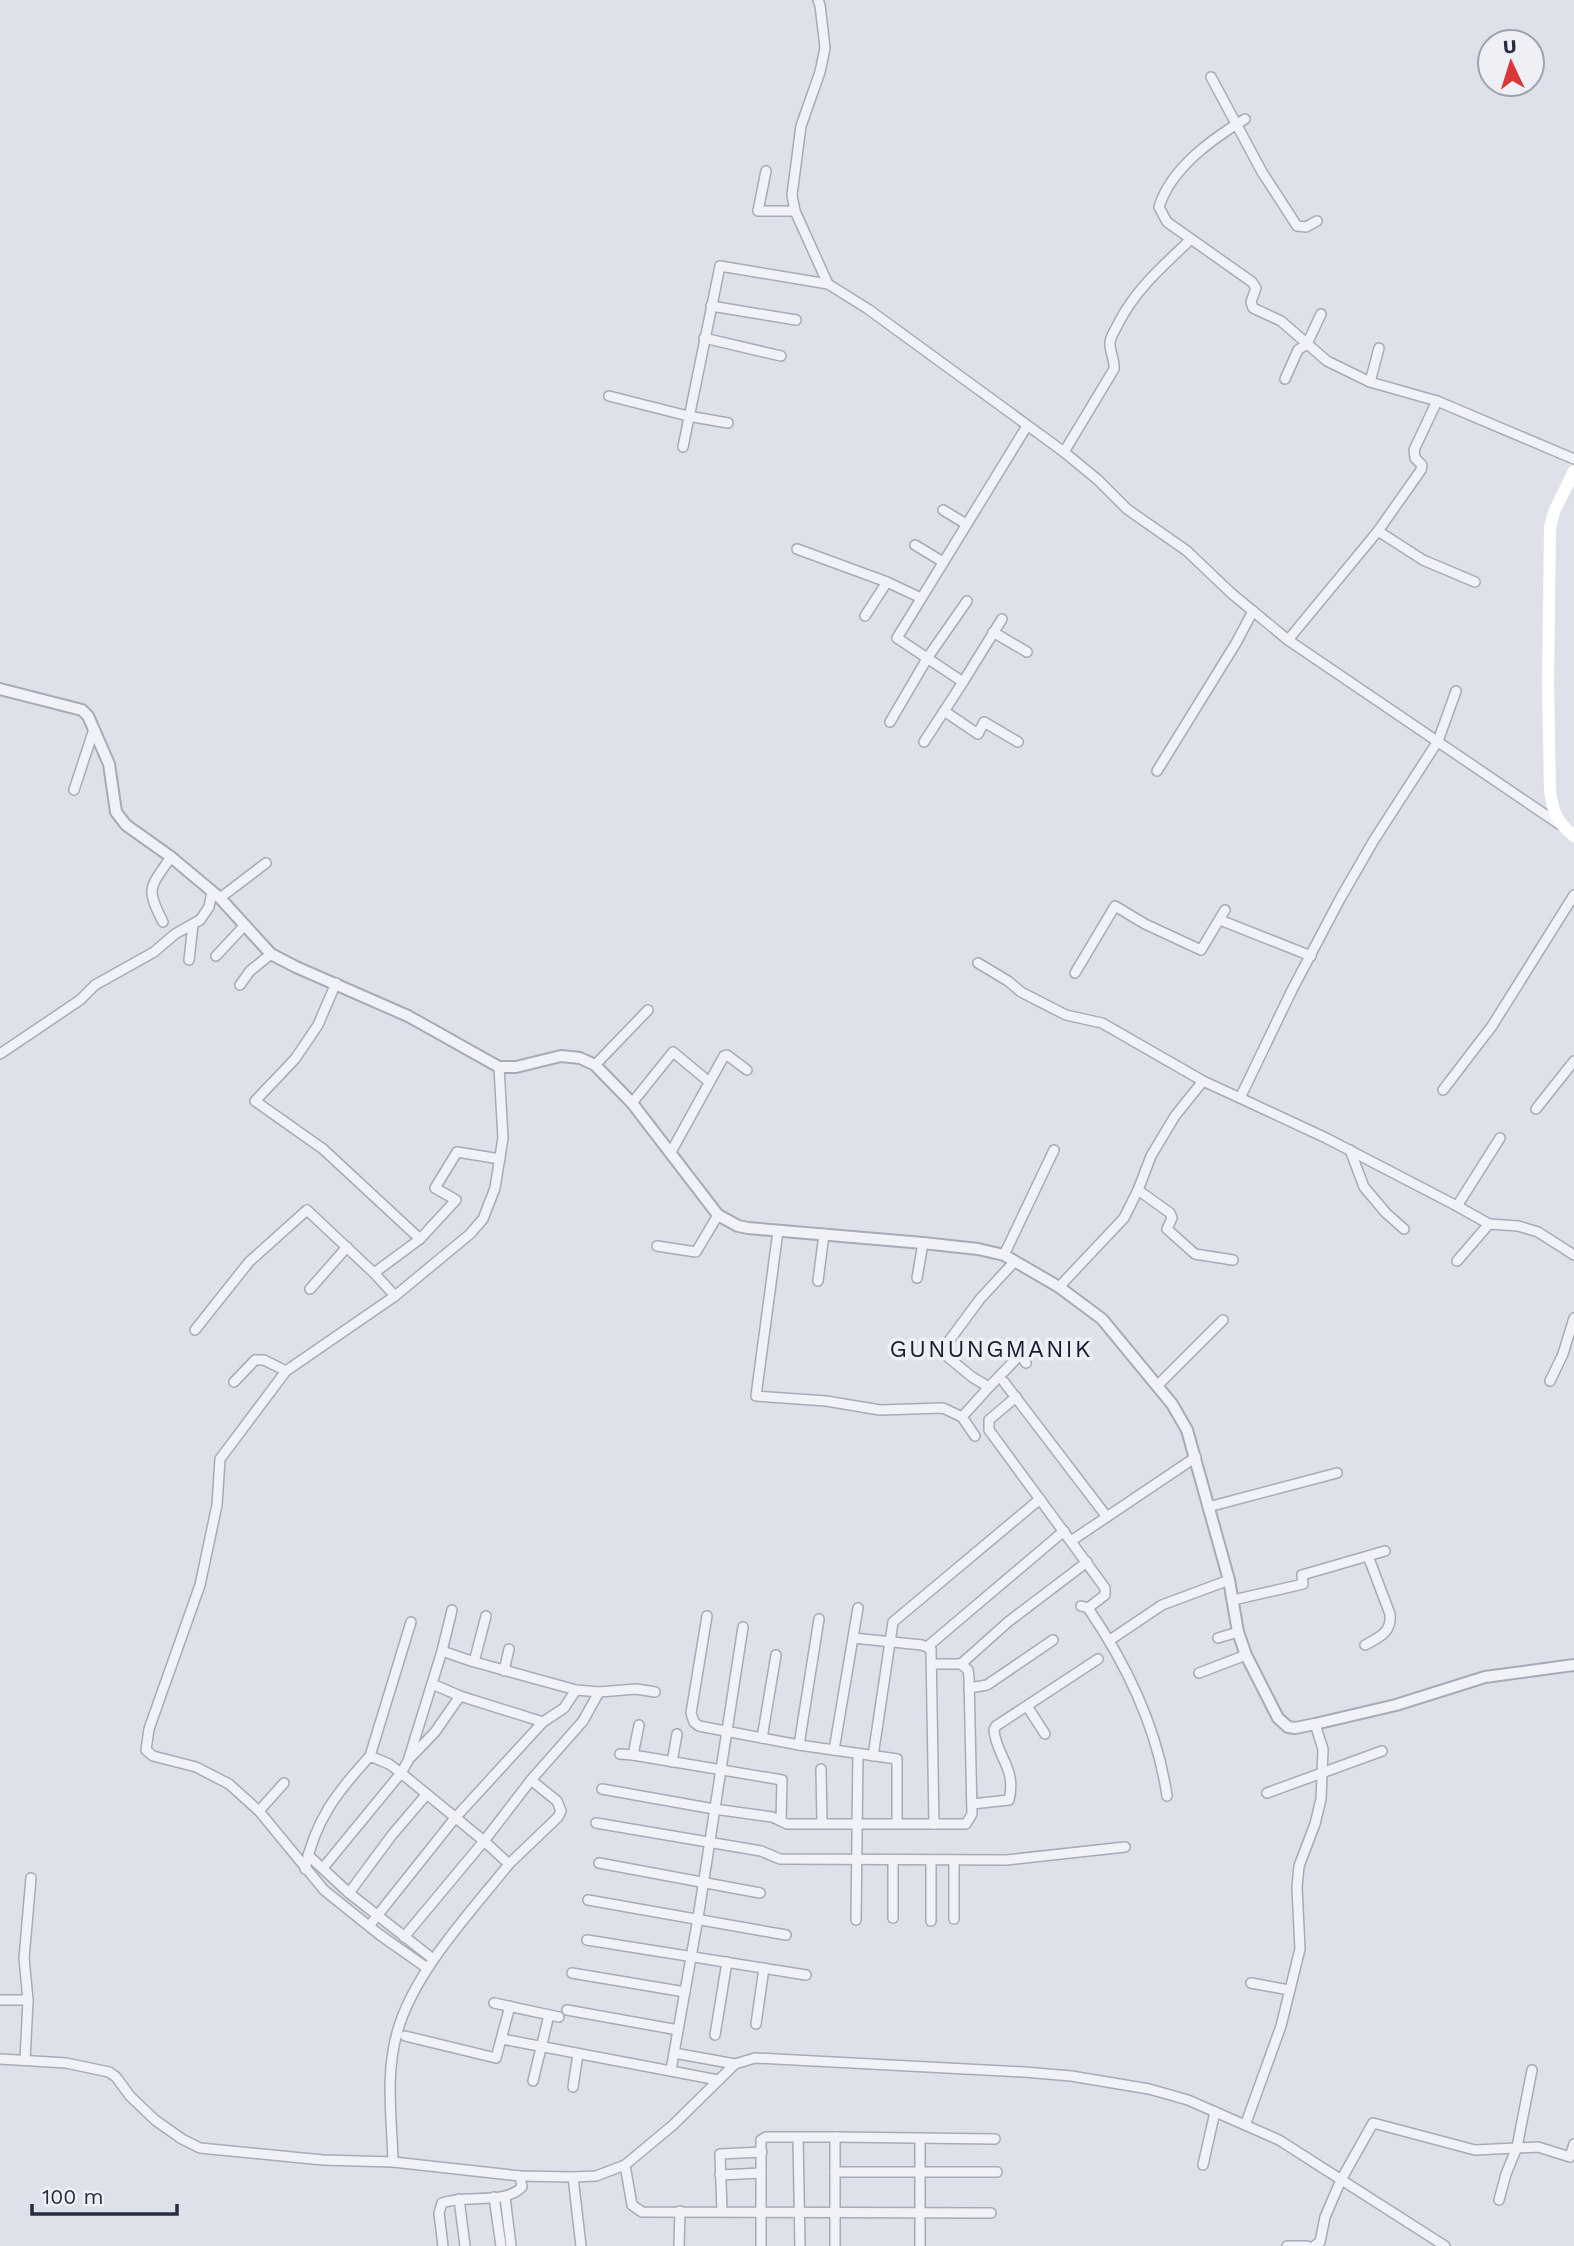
<svg xmlns="http://www.w3.org/2000/svg" width="1574" height="2246" viewBox="0 0 1574 2246" font-family="'Work Sans',sans-serif">
	<style>
		.lines { fill: none; stroke-linecap: round; stroke-linejoin: round }
		.minor-casing { stroke: #a7abb7; stroke-width: 12 }
		.tertiary-casing { stroke: #a7abb7; stroke-width: 14 }
		.minor { stroke: #f1f2f7; stroke-width: 9 }
		.tertiary { stroke: #f1f2f7; stroke-width: 10 }
		.secondary { stroke: #fff; stroke-width: 12 }
		.labels { text-anchor: middle; stroke-width: 7; stroke-linejoin: round; paint-order: stroke }
		.quarter-label { font-size: 24px; letter-spacing: 2px; fill: #181d32; stroke: #eef0f6 }
	</style>
	<rect width="100%" height="100%" fill="#dee1e9"/>
	<g class="lines">
		<defs>
			<g id="minor">
				<polyline points="818,0 820,5 825,48 820,72 801,126 792,195 795,211 828,284 868,309 1064,452 1098,480 1127,509 1187,551 1231,593 1288,640 1559,824"/>
				<polyline points="1211,77 1262,172 1297,226 1306,227 1317,221"/>
				<path d="M1245,119C1212,139 1171,168 1159,207L1167,222L1252,282L1256,288L1251,302L1253,308L1281,321L1327,361L1370,382L1437,401L1574,459"/>
				<polyline points="766,171 758,211 795,211"/>
				<polyline points="711,306 796,320"/>
				<polyline points="704,338 781,356"/>
				<polyline points="1285,379 1298,350 1307,344 1321,314"/>
				<polyline points="1370,382 1379,348"/>
				<polyline points="609,396 688,416 728,423"/>
				<polyline points="683,447 720,266 828,284"/>
				<path d="M1064,452L1114,369C1115,359 1109,351 1110,342C1111,335 1116,329 1119,322C1137,288 1162,267 1190,240"/>
				<polyline points="943,510 966,524"/>
				<polyline points="1378,531 1423,560 1475,582"/>
				<polyline points="915,545 943,562"/>
				<polyline points="797,549 887,582 921,598"/>
				<polyline points="865,616 887,582"/>
				<polyline points="1002,619 963,682 897,638 1027,426"/>
				<polyline points="993,632 1027,652"/>
				<polyline points="1288,640 1378,531 1421,470 1422,465 1415,458 1414,450 1437,401"/>
				<polyline points="944,711 978,734 984,722 1018,742"/>
				<polyline points="890,722 928,657 967,601"/>
				<polyline points="924,742 963,682"/>
				<polyline points="1157,771 1236,643 1253,611"/>
				<polyline points="74,790 94,729"/>
				<polyline points="220,898 266,863"/>
				<polyline points="1220,920 1311,956"/>
				<path d="M163,922C145,887 150,888 171,857"/>
				<polyline points="216,956 245,925"/>
				<polyline points="189,960 193,924"/>
				<polyline points="978,963 1008,981 1021,992 1066,1015 1102,1023 1203,1081"/>
				<polyline points="1075,973 1115,906 1145,924 1201,950 1225,910"/>
				<polyline points="336,983 318,1025 295,1059 255,1101 323,1149 420,1239"/>
				<polyline points="240,985 250,971 271,954"/>
				<polyline points="0,1054 80,1000 95,985 154,952 175,934 200,920 209,907 212,892"/>
				<polyline points="595,1065 648,1010"/>
				<polyline points="1443,1090 1492,1026 1574,895"/>
				<polyline points="1240,1098 1326,1138 1457,1206 1500,1138"/>
				<polyline points="632,1103 673,1052 708,1081"/>
				<polyline points="1536,1109 1574,1061"/>
				<polyline points="1350,1150 1364,1187 1386,1213 1404,1229"/>
				<polyline points="671,1152 724,1056 727,1055 747,1070"/>
				<polyline points="1138,1190 1170,1213 1172,1218 1167,1229 1195,1254 1233,1260"/>
				<polyline points="1457,1206 1489,1224 1518,1226 1538,1232 1574,1255"/>
				<polyline points="778,1231 756,1396 826,1401 880,1410 943,1408 962,1417 975,1436"/>
				<polyline points="657,1246 696,1252 718,1215"/>
				<polyline points="1004,1255 1054,1150"/>
				<polyline points="1015,1261 980,1299 943,1349 943,1353 972,1377 989,1387 1018,1357 1022,1357 1026,1363"/>
				<polyline points="1457,1261 1489,1224"/>
				<polyline points="374,1273 420,1239 456,1200 435,1188 457,1152 500,1159"/>
				<polyline points="917,1278 923,1243"/>
				<polyline points="818,1281 824,1234"/>
				<polyline points="1059,1287 1124,1218 1138,1190 1151,1156 1175,1116 1203,1081 1240,1098 1292,990 1340,899 1374,840 1438,741 1456,691"/>
				<polyline points="310,1289 347,1247"/>
				<polyline points="195,1330 249,1262 307,1210 374,1273 395,1296"/>
				<polyline points="1550,1381 1563,1354 1574,1318"/>
				<polyline points="234,1382 255,1360 264,1360 286,1371"/>
				<polyline points="1004,1382 1107,1517"/>
				<polyline points="1158,1385 1223,1320"/>
				<polyline points="1016,1397 989,1420 989,1430 1105,1588 1105,1595 1088,1608 1081,1606"/>
				<polyline points="962,1417 989,1387"/>
				<polyline points="1208,1507 1337,1473"/>
				<polyline points="1071,1541 1196,1457"/>
				<polyline points="1233,1600 1303,1584 1302,1575 1385,1551"/>
				<path d="M1088,1608C1127,1665 1157,1727 1167,1796"/>
				<polyline points="707,1616 691,1713 694,1722 699,1726 799,1745 897,1759 897,1823"/>
				<polyline points="853,1638 922,1645 931,1649 934,1824"/>
				<polyline points="1218,1638 1238,1632"/>
				<polyline points="1110,1640 1162,1605 1229,1580"/>
				<path d="M1365,1645C1380,1637 1392,1632 1390,1614L1368,1556"/>
				<polyline points="927,1647 1064,1531"/>
				<polyline points="442,1651 471,1661 576,1690 599,1692 636,1689 655,1692"/>
				<polyline points="474,1662 486,1616"/>
				<polyline points="961,1664 1008,1622 1087,1562"/>
				<polyline points="504,1671 509,1649"/>
				<polyline points="1199,1673 1246,1655"/>
				<polyline points="432,1684 460,1696 543,1722"/>
				<polyline points="969,1688 987,1685 1053,1640"/>
				<polyline points="1027,1706 1045,1734"/>
				<polyline points="639,1725 633,1755 782,1780 781,1821 787,1824 966,1824 972,1814 969,1677 968,1670 961,1664 933,1664"/>
				<polyline points="762,1738 776,1655"/>
				<polyline points="799,1745 819,1619"/>
				<polyline points="834,1750 858,1608"/>
				<polyline points="620,1754 633,1755"/>
				<polyline points="370,1756 411,1622"/>
				<polyline points="873,1756 893,1622 1040,1499"/>
				<polyline points="411,1757 435,1732 460,1696"/>
				<polyline points="672,1762 677,1734"/>
				<polyline points="821,1769 822,1823"/>
				<polyline points="602,1789 714,1809 772,1817 781,1821"/>
				<polyline points="1267,1793 1382,1751"/>
				<path d="M972,1804L1009,1800C1017,1768 996,1756 994,1730L996,1726L1098,1659"/>
				<polyline points="259,1811 284,1783"/>
				<polyline points="596,1823 761,1851 780,1859 1006,1860 1125,1847"/>
				<polyline points="308,1855 349,1893 433,1959"/>
				<polyline points="599,1863 760,1893"/>
				<polyline points="509,1864 558,1817 561,1811 557,1801 531,1780"/>
				<polyline points="323,1868 401,1773 408,1761 442,1651 452,1610"/>
				<path d="M305,1869C315,1820 337,1792 370,1756L389,1764L401,1773L484,1841L509,1864C470,1913 413,1973 397,2033C385,2075 392,2120 393,2162"/>
				<polyline points="349,1893 392,1835 426,1795"/>
				<polyline points="588,1900 786,1935"/>
				<polyline points="893,1918 893,1860"/>
				<polyline points="954,1919 954,1860"/>
				<polyline points="856,1920 858,1754"/>
				<polyline points="931,1921 931,1860"/>
				<polyline points="369,1926 455,1818 543,1722 564,1708 576,1690"/>
				<polyline points="404,1937 484,1841 531,1780 583,1721 599,1692"/>
				<polyline points="587,1940 806,1975"/>
				<polyline points="427,1968 380,1935 324,1890 259,1811 229,1784 196,1767 153,1756 146,1750 149,1729 200,1585 217,1505 220,1459 286,1371 395,1296 470,1234 483,1219 495,1188 503,1138 499,1067"/>
				<polyline points="572,1973 685,1992"/>
				<polyline points="1251,1983 1289,1990"/>
				<polyline points="0,2000 28,2000 25,2060"/>
				<polyline points="28,2000 24,1958 31,1878"/>
				<polyline points="494,2003 559,2017"/>
				<polyline points="567,2010 678,2030"/>
				<polyline points="756,2024 764,1968"/>
				<polyline points="715,2035 727,1962"/>
				<polyline points="405,2036 496,2058 510,2006"/>
				<polyline points="502,2039 718,2080"/>
				<polyline points="674,2053 735,2064"/>
				<polyline points="0,2059 66,2063 109,2072 116,2077 130,2096 155,2120 182,2139 200,2148 323,2160 393,2162 520,2176 573,2177 596,2176 625,2165 673,2125 735,2064 755,2058 1024,2072 1071,2076 1149,2089 1188,2100 1279,2140 1445,2246"/>
				<polyline points="671,2070 698,1918 743,1627"/>
				<polyline points="533,2081 549,2015"/>
				<polyline points="573,2087 578,2054"/>
				<polyline points="1246,2123 1281,2026 1300,1949 1297,1887 1299,1866 1315,1824 1321,1799 1323,1749 1315,1724"/>
				<polyline points="835,2137 995,2139"/>
				<polyline points="798,2138 800,2246"/>
				<polyline points="625,2165 632,2205 642,2212 991,2213"/>
				<polyline points="1203,2165 1215,2112"/>
				<polyline points="835,2172 997,2172"/>
				<polyline points="720,2175 761,2173"/>
				<polyline points="573,2177 581,2246"/>
				<polyline points="494,2197 501,2246"/>
				<polyline points="505,2197 511,2246"/>
				<polyline points="459,2199 465,2246"/>
				<polyline points="1499,2200 1506,2174 1517,2147 1532,2070"/>
				<polyline points="722,2211 720,2154 762,2152"/>
				<path d="M443,2246L439,2213L442,2203C466,2194 505,2205 522,2187L520,2176"/>
				<polyline points="679,2246 680,2211"/>
				<polyline points="761,2246 761,2140 766,2137 835,2137 835,2246"/>
				<polyline points="920,2246 920,2138"/>
				<polyline points="1287,2246 1307,2246"/>
				<polyline points="1314,2246 1320,2242 1325,2217 1341,2180 1373,2123 1475,2150 1538,2147 1570,2157 1574,2144"/>
			</g>
			<polyline id="tertiary" points="0,689 82,710 88,716 109,764 116,812 126,825 171,857 220,898 271,954 296,967 408,1016 499,1067 516,1067 561,1056 580,1058 595,1065 632,1103 718,1215 738,1226 748,1228 923,1243 978,1249 1004,1255 1059,1287 1102,1319 1172,1404 1187,1430 1229,1580 1238,1632 1246,1655 1278,1718 1288,1727 1295,1728 1315,1724 1396,1705 1485,1677 1574,1665"/>
		</defs>
		<!-- minor casing -->
		<use href="#minor" class="minor-casing"/>
		<!-- tertiary casing -->
		<use href="#tertiary" class="tertiary-casing"/>
		<!-- minor -->
		<use href="#minor" class="minor"/>
		<!-- tertiary -->
		<use href="#tertiary" class="tertiary"/>
		<!-- secondary -->
		<path class="secondary" d="M1574,471L1554,512L1550,527L1548,684L1550,791C1553,813 1557,822 1574,836"/>
	</g>
	<g class="labels">
		<!-- quarter labels -->
		<g class="quarter-label">
			<text x="991" y="1357">GUNUNGMANIK</text>
		</g>
	</g>
	<!-- north arrow -->
	<g transform="translate(1511 63) rotate(356)"><circle r="33" fill="#eef0f6" stroke="#9ea2ae" stroke-width="2"/>
	<path d="M0-5L12 26L0 18L-12 26Z" fill="#db3739"/>
	<text y="-10" font-size="19" font-weight="bold" text-anchor="middle" fill="#262c41">U</text>
	</g>
	<!-- scale -->
	<path d="M32 2204v10h145v-10" fill="none" stroke="#262c41" stroke-width="3.5"/>
	<text x="42" y="2204" font-size="21" fill="#262c41" stroke="#eef0f6" stroke-width="5" paint-order="stroke">100 m</text>
</svg>
